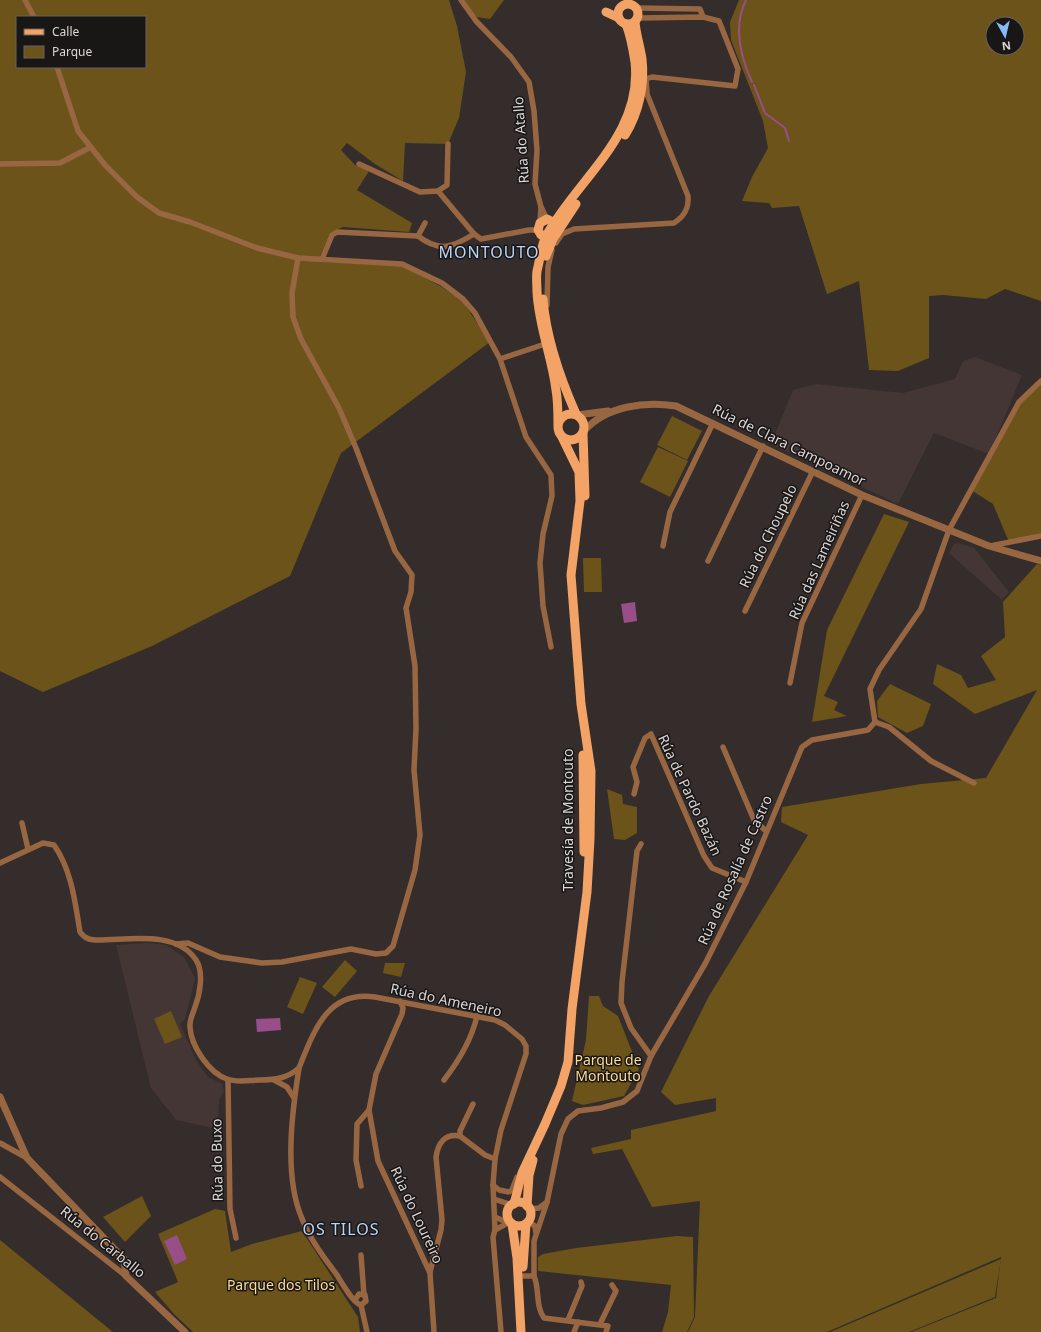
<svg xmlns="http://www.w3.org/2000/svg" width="1041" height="1332" viewBox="0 0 1041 1332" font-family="'Noto Sans',sans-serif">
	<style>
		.built { fill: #443634 }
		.green { fill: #6c5319; fill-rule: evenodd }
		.water { fill: #984f89 }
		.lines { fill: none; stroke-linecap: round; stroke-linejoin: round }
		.stream { stroke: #984f89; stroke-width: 2 }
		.minor { stroke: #986742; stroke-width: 5.5 }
		.tertiary { stroke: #986742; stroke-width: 7 }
		.primary { stroke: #f3a365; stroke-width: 9 }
		.labels { text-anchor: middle; stroke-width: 3; stroke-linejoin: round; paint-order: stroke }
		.street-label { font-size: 14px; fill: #dcd7d6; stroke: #191616 }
		.park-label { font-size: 14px; fill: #fddc9a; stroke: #191616 }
		.quarter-label { font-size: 16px; letter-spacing: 1px; fill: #b8d6fa; stroke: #191616 }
	</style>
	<rect width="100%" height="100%" fill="#342d2c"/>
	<!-- built -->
	<g class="built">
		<polygon points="975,357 1022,375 989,454 934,433 898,504 771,444 793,390 816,384 903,393 955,379 963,361"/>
		<polygon points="959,543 974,548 1009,592 1002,600 949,553 954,544"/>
		<polygon points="148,943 166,945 184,957 195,978 185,1019 180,1024 196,1060 208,1077 222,1084 224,1091 219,1100 218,1129 176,1120 151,1088 116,945"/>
	</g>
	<!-- green -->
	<g class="green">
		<path d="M0,0H449L457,26L466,72L459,118L448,144L405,143L403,181L375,164L347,143L341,150L355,165L369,171L357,190L412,223L409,232L343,227L330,233L320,256L323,262L403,266L442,287L463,302L490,342L341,453L290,576L152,646L43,692L0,671ZM17,17H145V67H17Z"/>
		<polygon points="463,0 504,0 490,19 476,17"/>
		<path d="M739,0H1041V301L1005,289L986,299L943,295L929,296V358L898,371L869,370L859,281L827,294L799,206L772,208L769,203L742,201L752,177L768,148L763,121L731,40L730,22ZM993,24H1017V48H993Z"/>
		<polygon points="1041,381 1041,538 1009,542 993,504 971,490 1019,402"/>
		<polygon points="672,416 702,431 687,460 657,445"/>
		<polygon points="658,447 688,461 670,497 640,482"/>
		<polygon points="884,514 909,522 824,696 838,702 834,710 847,716 812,722 827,630"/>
		<polygon points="583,558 601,558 602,592 584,592"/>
		<polygon points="1037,564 1041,565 1041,1332 911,1332 996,1298 1001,1257 827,1332 688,1332 695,1317 700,1201 652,1207 622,1149 593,1154 591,1148 631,1139 631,1130 716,1111 716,1098 675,1105 661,1092 709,996 808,835 781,822 782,807 921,784 986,778 1037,690 975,714 933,684 937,664 961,675 968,688 996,680 981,656 1005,637 1003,602"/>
		<polygon points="890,684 931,704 923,726 907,733 878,717 877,701"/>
		<polygon points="607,789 622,795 623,804 637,807 637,833 625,840 614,839"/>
		<polygon points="345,960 357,971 335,997 322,987"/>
		<polygon points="385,963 405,963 401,977 383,973"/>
		<polygon points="300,977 317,983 303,1014 287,1007"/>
		<polygon points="589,996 599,996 603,1006 618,1016 639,1069 624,1096 583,1105 572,1101 586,1040"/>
		<polygon points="171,1011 182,1037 165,1044 154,1019"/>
		<polygon points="142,1196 151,1216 125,1242 103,1217"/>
		<polygon points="215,1209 225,1211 231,1252 252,1244 302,1231 358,1317 360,1332 193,1332 174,1314 155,1292 178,1282 158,1234"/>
		<polygon points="677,1236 693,1237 694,1317 687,1332 662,1332 668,1312 671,1285 538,1271 538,1257 543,1254 576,1248"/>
		<polygon points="0,1240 113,1332 0,1332"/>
		<polygon points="1001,1259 995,1297 909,1332 830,1332"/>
	</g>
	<!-- water -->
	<g class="water">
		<polygon points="635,602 637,621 624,623 621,604"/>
		<polygon points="280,1018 281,1030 257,1032 256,1019"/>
		<polygon points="177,1235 187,1259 175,1265 164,1241"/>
	</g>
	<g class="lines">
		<!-- stream -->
		<g class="stream">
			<path d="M746,0C733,26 740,56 752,82"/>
			<polyline points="754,85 765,113 785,128 789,141"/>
		</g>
		<!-- minor -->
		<g class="minor">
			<polyline points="25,0 34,17"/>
			<polyline points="461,0 476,21 511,57 529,82 534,111 537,150 535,184 541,207"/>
			<polyline points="637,8 700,9 703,17"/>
			<polyline points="57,67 78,131 105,165 137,197 159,213 190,222 257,248 298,258 402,264 442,283 463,299 475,313 500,359 526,437 551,475 552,496 543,534 540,563 543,606 551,647"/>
			<polyline points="0,164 60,163 91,147"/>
			<polyline points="359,164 420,192 438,191 474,234 481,239 529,230 538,230"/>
			<polyline points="438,191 447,185 448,144"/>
			<polyline points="540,223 541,207 547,219"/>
			<polyline points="418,236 425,223"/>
			<path d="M556,243L562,234L574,229L674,223C685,216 689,208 688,196L647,94L646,79L652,77L735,86L738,69L719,21L703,17L638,18"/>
			<path d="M322,259L332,235L337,232L418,236C440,253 453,247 474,234"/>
			<polyline points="547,305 548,267 552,250"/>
			<polyline points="500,359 545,344"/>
			<polyline points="663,546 670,512 713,423"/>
			<polyline points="990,546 1041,536"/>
			<polyline points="708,561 763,446"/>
			<polyline points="745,611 813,471"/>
			<polyline points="790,683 802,623 862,495"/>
			<polyline points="875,722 889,727 931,761 974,783"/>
			<polyline points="723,747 754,820 766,831"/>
			<polyline points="634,794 637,782 633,767 645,738 651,734 704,856 712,868 746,882"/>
			<polyline points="22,823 28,849"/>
			<polyline points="641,844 637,851 622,982 621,1003 631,1028 651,1056"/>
			<path d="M0,863L43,843L54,845C72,871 75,902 80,932C85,939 90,940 99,940C129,940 176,930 196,960C204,972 200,994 195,1007C193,1014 189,1020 190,1027C191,1046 209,1073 227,1079C237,1083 250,1080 260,1080C275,1080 288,1078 299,1068C314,1031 327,990 375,997L495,1020L505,1025L522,1039L526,1046V1054L501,1130L495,1159L493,1185L495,1230L493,1237L501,1332"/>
			<polyline points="176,944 188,943 220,957 262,963 282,962 351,949 376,954 386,953 393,946 415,870 420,835 414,770 416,729 415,666 406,608 411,592 412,575 395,551 356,448 339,408 301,339 293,317 292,293 298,258"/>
			<polyline points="400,1001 403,1008 402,1014 376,1074 369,1110 378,1161 430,1273 434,1332"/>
			<path d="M299,1068C292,1112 284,1174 301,1216C309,1238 323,1256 337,1275C342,1283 353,1303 361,1305L367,1332"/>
			<polyline points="228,1080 230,1209 236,1238"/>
			<polyline points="274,1080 287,1087 294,1098"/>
			<path d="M444,1080C458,1062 472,1038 477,1016"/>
			<polyline points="473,1104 460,1131 460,1136 485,1155 495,1159"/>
			<polyline points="0,1143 27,1158"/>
			<polyline points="0,1177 126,1276"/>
			<polyline points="493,1185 499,1190 509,1192 512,1190 517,1177"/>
			<polyline points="361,1186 356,1160 357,1124 369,1110"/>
			<polyline points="494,1199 512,1205"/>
			<polyline points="530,1209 539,1208 547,1202"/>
			<polyline points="495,1217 504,1221 509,1220"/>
			<polyline points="528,1222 535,1226 536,1233"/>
			<polyline points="495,1230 510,1222"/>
			<polyline points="361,1255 364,1295"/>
			<path d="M430,1272L441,1230L442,1220L436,1157C438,1143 445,1133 460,1136"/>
			<path d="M523,1276H534C540,1290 535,1305 544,1318L608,1326L606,1332"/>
			<polyline points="534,1276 534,1241 547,1202 561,1134 568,1119 578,1111 601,1108 623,1102 637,1091 651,1056 705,964 746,882 802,747 812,740 868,730 875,722 870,689 879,670 921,609 949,530 1019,402 1041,381"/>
			<polyline points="355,1300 359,1294 365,1295 366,1301 361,1305"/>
			<polyline points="568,1320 582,1286 581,1282"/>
			<polyline points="600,1324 616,1291 612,1285"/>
			<polyline points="574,1332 578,1322"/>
		</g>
		<!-- tertiary -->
		<g class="tertiary">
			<polyline points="577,415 608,411"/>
			<path d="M584,431C606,406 645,401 676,406L862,495L989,546L1041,561"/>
			<polyline points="0,1097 27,1158 124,1259 126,1276 185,1332"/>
		</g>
		<!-- primary -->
		<g class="primary">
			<circle cx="628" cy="14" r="10"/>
			<polyline points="606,12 619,18"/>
			<path d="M625,135C639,113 645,84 642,59C640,46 636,34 635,22"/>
			<polyline points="550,239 541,235 538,230 540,223 547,219 559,225"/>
			<polyline points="546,256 553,239 576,204"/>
			<path d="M543,299C546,337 561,380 576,414"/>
			<circle cx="571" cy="427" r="13"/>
			<path d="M558,424C558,412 558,401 556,390C552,356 539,328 537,292C537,285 536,278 537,271C540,260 541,246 546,236C578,178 643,135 635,62C633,49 631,36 626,24"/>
			<polyline points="583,433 585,496"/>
			<polyline points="583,755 584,852"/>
			<circle cx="519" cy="1214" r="12"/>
			<polyline points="514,1204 522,1173 545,1124 561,1086 568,1062 572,1009 587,892 590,839 591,771 581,704 571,575 580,501 579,472 562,437"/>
			<polyline points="527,1206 529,1175 533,1160"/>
			<polyline points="512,1224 517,1258 521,1332"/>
			<polyline points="523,1267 526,1224"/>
		</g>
	</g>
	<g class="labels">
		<!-- street labels -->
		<g class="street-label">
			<text transform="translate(521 140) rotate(-94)" y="5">Rúa do Atallo</text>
			<text transform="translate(789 445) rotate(26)" y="5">Rúa de Clara Campoamor</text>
			<text transform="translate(768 536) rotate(-64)" y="5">Rúa do Choupelo</text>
			<text transform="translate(819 560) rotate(-66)" y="5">Rúa das Lameiriñas</text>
			<text transform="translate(690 795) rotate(65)" y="5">Rúa de Pardo Bazán</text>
			<text transform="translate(568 820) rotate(-90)" y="5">Travesía de Montouto</text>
			<text transform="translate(735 870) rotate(-66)" y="5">Rúa de Rosalía de Castro</text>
			<text transform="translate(446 1000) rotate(12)" y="5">Rúa do Ameneiro</text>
			<text transform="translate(217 1160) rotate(-91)" y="5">Rúa do Buxo</text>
			<text transform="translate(417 1215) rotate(65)" y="5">Rúa do Loureiro</text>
			<text transform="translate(103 1242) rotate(39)" y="5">Rúa do Carballo</text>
		</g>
		<!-- park labels -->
		<g class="park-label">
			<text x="608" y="1065">Parque de<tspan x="608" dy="16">Montouto</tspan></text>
			<text x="281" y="1290">Parque dos Tilos</text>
		</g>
		<!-- quarter labels -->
		<g class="quarter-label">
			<text x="489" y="258">MONTOUTO</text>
			<text x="341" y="1235">OS TILOS</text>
		</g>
	</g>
	<!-- legend -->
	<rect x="16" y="16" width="130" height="52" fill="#191616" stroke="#676363"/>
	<rect x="24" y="29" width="20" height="6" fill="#f3a365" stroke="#676363"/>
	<text x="52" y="36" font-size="12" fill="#dcd7d6">Calle</text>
	<rect x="24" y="46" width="20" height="12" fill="#6c5319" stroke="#676363"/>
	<text x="52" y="56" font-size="12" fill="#dcd7d6">Parque</text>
	<!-- north arrow -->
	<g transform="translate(1005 36) rotate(172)"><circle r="19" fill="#191616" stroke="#676363"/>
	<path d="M0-3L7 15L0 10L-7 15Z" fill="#86bbfb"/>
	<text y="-6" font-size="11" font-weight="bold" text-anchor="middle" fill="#dcd7d6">N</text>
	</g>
</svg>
